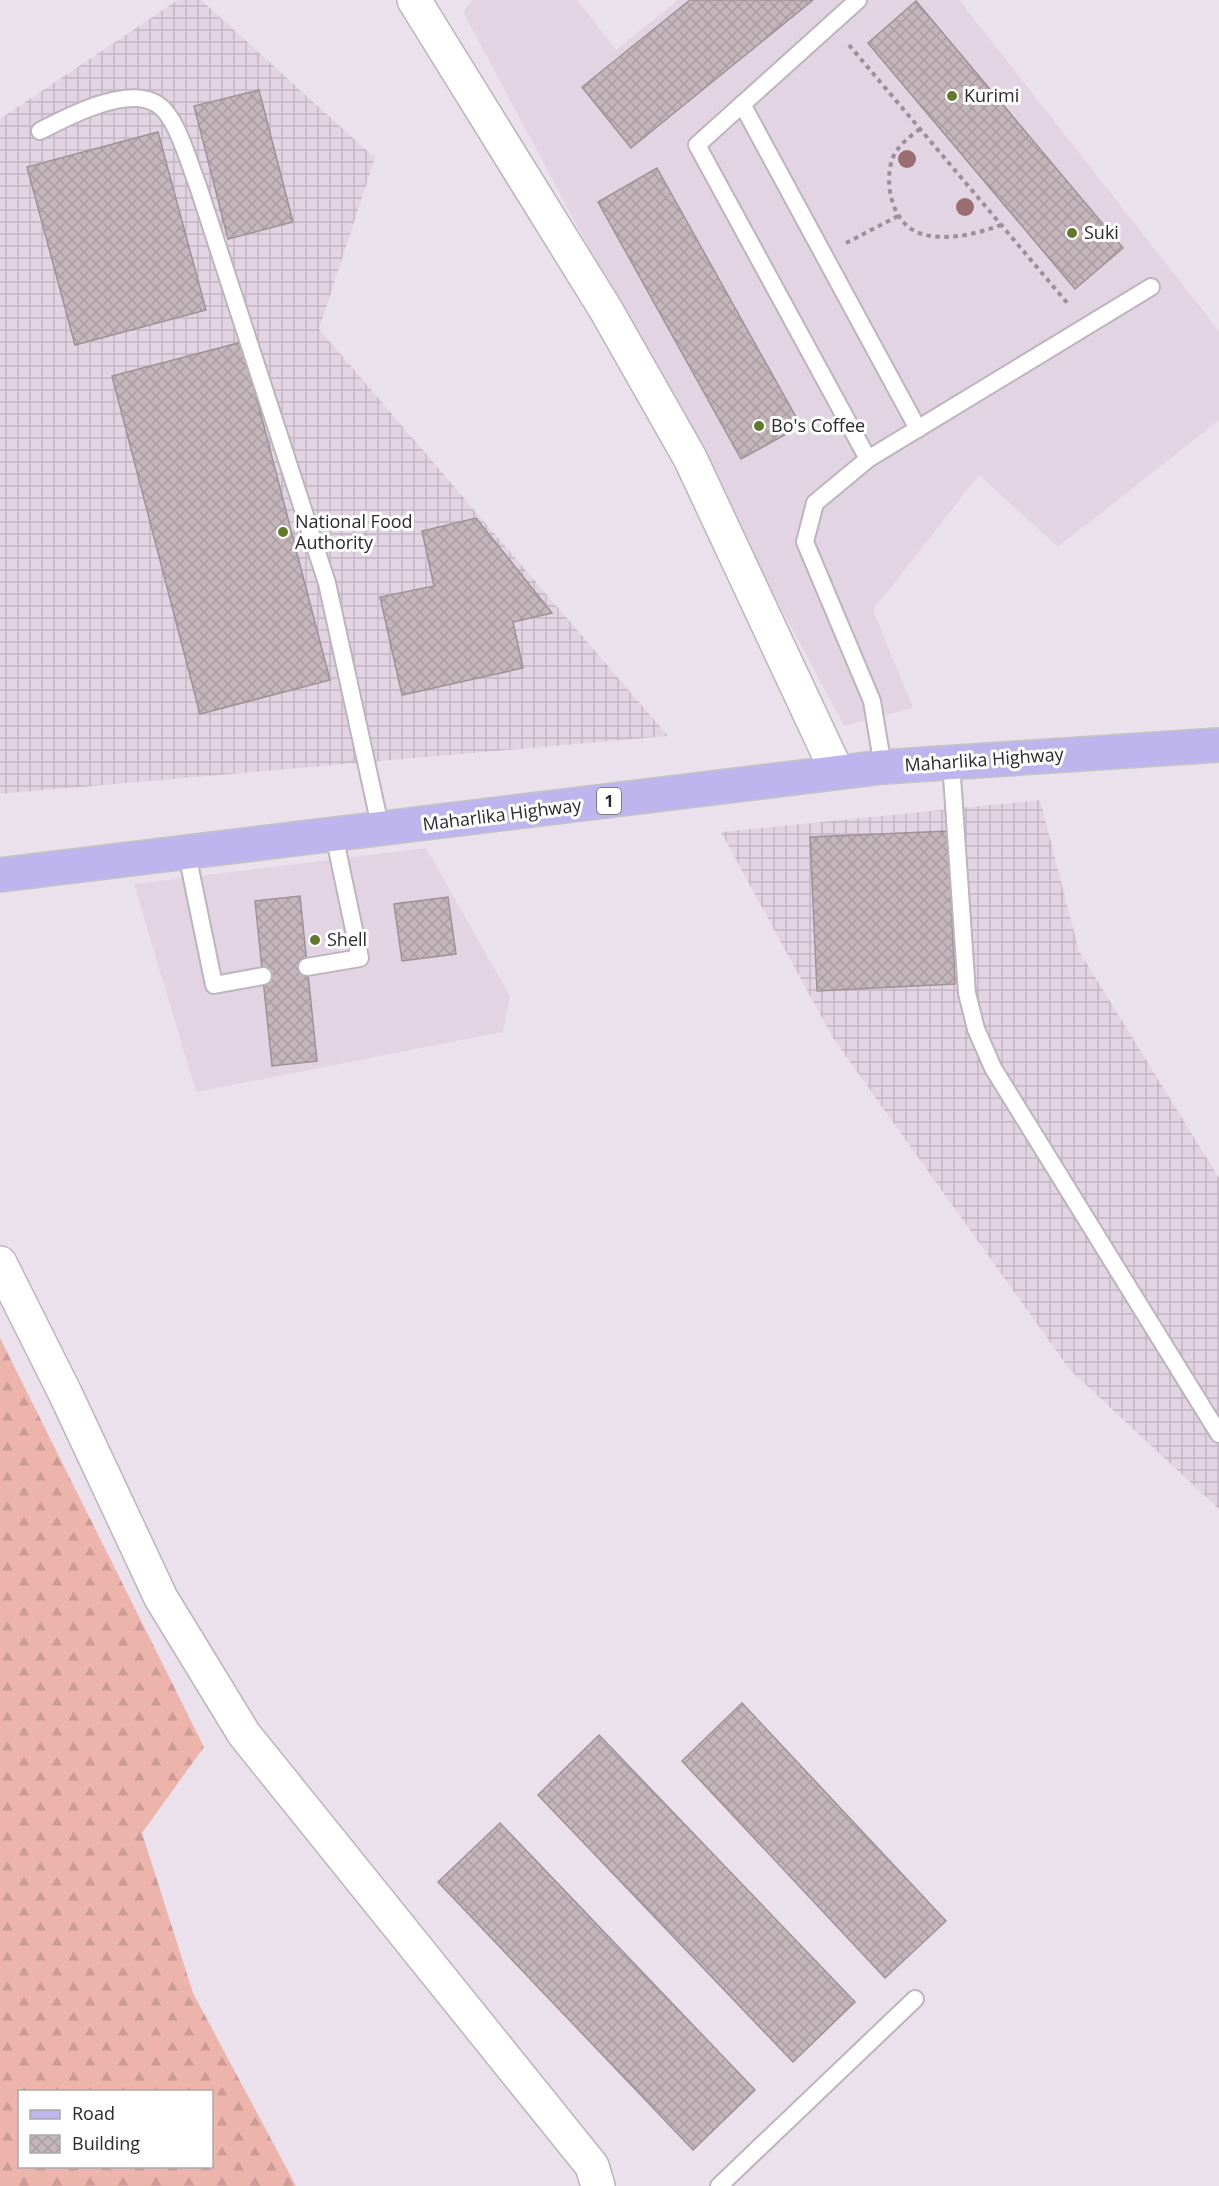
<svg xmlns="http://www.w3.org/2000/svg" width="1219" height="2186" viewBox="0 0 1219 2186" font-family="'Open Sans',sans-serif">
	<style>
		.built { fill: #e3d4e4 }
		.industrial { fill: url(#industrial-grid) }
		.forest { fill: url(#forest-firs); fill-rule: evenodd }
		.building { fill: url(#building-cross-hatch); stroke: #9f9297; stroke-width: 1.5 }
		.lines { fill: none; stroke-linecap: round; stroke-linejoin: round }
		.lane-casing { stroke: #bdb4be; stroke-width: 20 }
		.street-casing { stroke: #bdb4be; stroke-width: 36 }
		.primary-casing { stroke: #c4c3c4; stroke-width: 36 }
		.path { stroke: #989199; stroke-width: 4; stroke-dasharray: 4.5 4.5; stroke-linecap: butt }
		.lane { stroke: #fff; stroke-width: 16 }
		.street { stroke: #fff; stroke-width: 33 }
		.primary { stroke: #beb4ee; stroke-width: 33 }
		.tree { fill: #9a6e71 }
		.poi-dot { fill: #60792c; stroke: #fff; stroke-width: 2 }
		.labels { text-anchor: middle; stroke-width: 6; stroke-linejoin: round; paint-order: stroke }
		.shield { fill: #fff; stroke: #6b696c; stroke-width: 1.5 }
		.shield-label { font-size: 16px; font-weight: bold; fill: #2c292d }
		.poi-label { font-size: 18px; fill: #2c292d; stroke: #fff; text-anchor: start }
		.street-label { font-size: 18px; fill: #2c292d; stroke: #fff }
	</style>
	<defs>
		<pattern id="industrial-grid" width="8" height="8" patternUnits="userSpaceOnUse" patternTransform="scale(1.5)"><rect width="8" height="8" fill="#e3d4e4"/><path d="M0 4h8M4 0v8" fill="none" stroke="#c3b6c4"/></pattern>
		<pattern id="forest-firs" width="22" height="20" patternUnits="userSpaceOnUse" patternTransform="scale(1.5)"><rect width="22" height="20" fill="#edb4ac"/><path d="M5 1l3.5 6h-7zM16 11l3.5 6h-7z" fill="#cb9b94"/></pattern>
		<pattern id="building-cross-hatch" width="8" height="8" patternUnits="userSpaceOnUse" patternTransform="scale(1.5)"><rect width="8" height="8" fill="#c4b6bb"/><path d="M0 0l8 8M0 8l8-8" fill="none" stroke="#a99ca1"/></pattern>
	</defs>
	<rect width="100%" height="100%" fill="#ebe1ec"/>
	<!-- built -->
	<g class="built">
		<polygon points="473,0 577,0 616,50 678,0 959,0 1219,331 1219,420 1058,547 979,475 873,610 913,708 844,726 463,12"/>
		<polygon points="426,848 510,996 503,1032 196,1092 134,884"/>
	</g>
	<!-- industrial -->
	<g class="industrial">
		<polygon points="178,0 201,0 375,158 319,329 668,736 0,794 0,119"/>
		<polygon points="1040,800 1079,951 1219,1178 1219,1509 1070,1370 833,1038 721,832"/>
	</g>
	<!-- forest -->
	<path class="forest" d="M0,1338L204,1747L142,1833L193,1993L296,2186H0ZM20,2092H212V2166H20Z"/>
	<!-- building -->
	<g class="building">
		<polygon points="690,0 813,0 631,148 582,87"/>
		<polygon points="916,1 1123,248 1075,289 868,43"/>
		<polygon points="259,90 293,222 228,239 194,106"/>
		<polygon points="158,132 206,310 75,345 27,167"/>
		<polygon points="657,168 801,426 741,459 598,202"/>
		<polygon points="242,342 330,680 200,714 112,376"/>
		<polygon points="476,518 552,613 513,622 523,668 402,695 380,597 434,586 422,531"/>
		<polygon points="948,831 955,984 817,991 810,837"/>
		<polygon points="300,896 317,1061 272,1066 255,901"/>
		<polygon points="448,897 456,954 402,961 394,904"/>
		<polygon points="742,1703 946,1921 885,1978 682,1761"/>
		<polygon points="599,1735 855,2002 793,2062 538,1795"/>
		<polygon points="500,1823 755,2090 693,2150 438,1882"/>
	</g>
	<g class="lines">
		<defs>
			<g id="lane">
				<polyline points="858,0 697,145 868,459"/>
				<polyline points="742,104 918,429"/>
				<path d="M40,131C67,117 127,85 157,104C177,116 189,164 198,186L327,583L381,830"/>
				<polyline points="951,762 967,993 976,1029 993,1068 1219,1434"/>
				<polyline points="883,767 872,701 805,542 815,503 868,459 1151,287"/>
				<polyline points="187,854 214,985 263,976"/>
				<polyline points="307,967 360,958 334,835"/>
				<polyline points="719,2186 915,1999"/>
			</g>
			<g id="street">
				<polyline points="414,0 606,310 690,458 837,772"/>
				<polyline points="0,1263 65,1393 161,1598 244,1734 592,2166 598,2186"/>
			</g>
			<polyline id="primary" points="0,875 883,767 1219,745"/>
		</defs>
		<!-- lane casing -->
		<use href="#lane" class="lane-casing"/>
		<!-- street casing -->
		<use href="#street" class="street-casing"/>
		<!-- primary casing -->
		<use href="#primary" class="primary-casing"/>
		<!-- path -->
		<g class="path">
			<polyline points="849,45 1069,305"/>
			<path d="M920,129C910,136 896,147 892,160C884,184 892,223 919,233C945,242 976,234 1001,225"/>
			<polyline points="846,243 898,216"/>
		</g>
		<!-- lane -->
		<use href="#lane" class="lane"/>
		<!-- street -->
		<use href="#street" class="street"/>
		<!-- primary -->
		<use href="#primary" class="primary"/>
	</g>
	<!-- trees -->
	<g class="tree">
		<circle cx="907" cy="159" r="9"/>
		<circle cx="965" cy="207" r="9"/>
	</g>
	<!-- markers -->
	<g class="poi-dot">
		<circle cx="952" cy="96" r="6"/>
		<circle cx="1072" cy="233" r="6"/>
		<circle cx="759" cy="426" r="6"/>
		<circle cx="283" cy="532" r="6"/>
		<circle cx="315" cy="940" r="6"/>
	</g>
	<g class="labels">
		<!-- shield labels -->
		<rect class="shield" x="597" y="788" width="24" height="26" rx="4.5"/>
		<g class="shield-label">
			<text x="609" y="807">1</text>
		</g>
		<!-- poi labels -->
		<g class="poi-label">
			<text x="964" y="102">Kurimi</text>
			<text x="1084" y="239">Suki</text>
			<text x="771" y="432">Bo's Coffee</text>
			<text x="295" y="528">National Food<tspan x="295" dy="21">Authority</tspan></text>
			<text x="327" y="946">Shell</text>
		</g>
		<!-- street labels -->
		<g class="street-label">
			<text transform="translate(984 760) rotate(-4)" y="6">Maharlika Highway</text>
			<text transform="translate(502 815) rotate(-7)" y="6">Maharlika Highway</text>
		</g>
	</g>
	<!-- legend -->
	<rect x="18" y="2090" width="195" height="78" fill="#ffffff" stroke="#aba9ab" stroke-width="1.5"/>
	<rect x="30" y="2110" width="30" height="9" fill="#beb4ee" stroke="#aba9ab" stroke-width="1.5"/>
	<text x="72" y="2120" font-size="18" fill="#2c292d">Road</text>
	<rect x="30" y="2135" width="30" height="18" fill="url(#building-cross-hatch)" stroke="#aba9ab" stroke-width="1.5"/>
	<text x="72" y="2150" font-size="18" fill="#2c292d">Building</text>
</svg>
